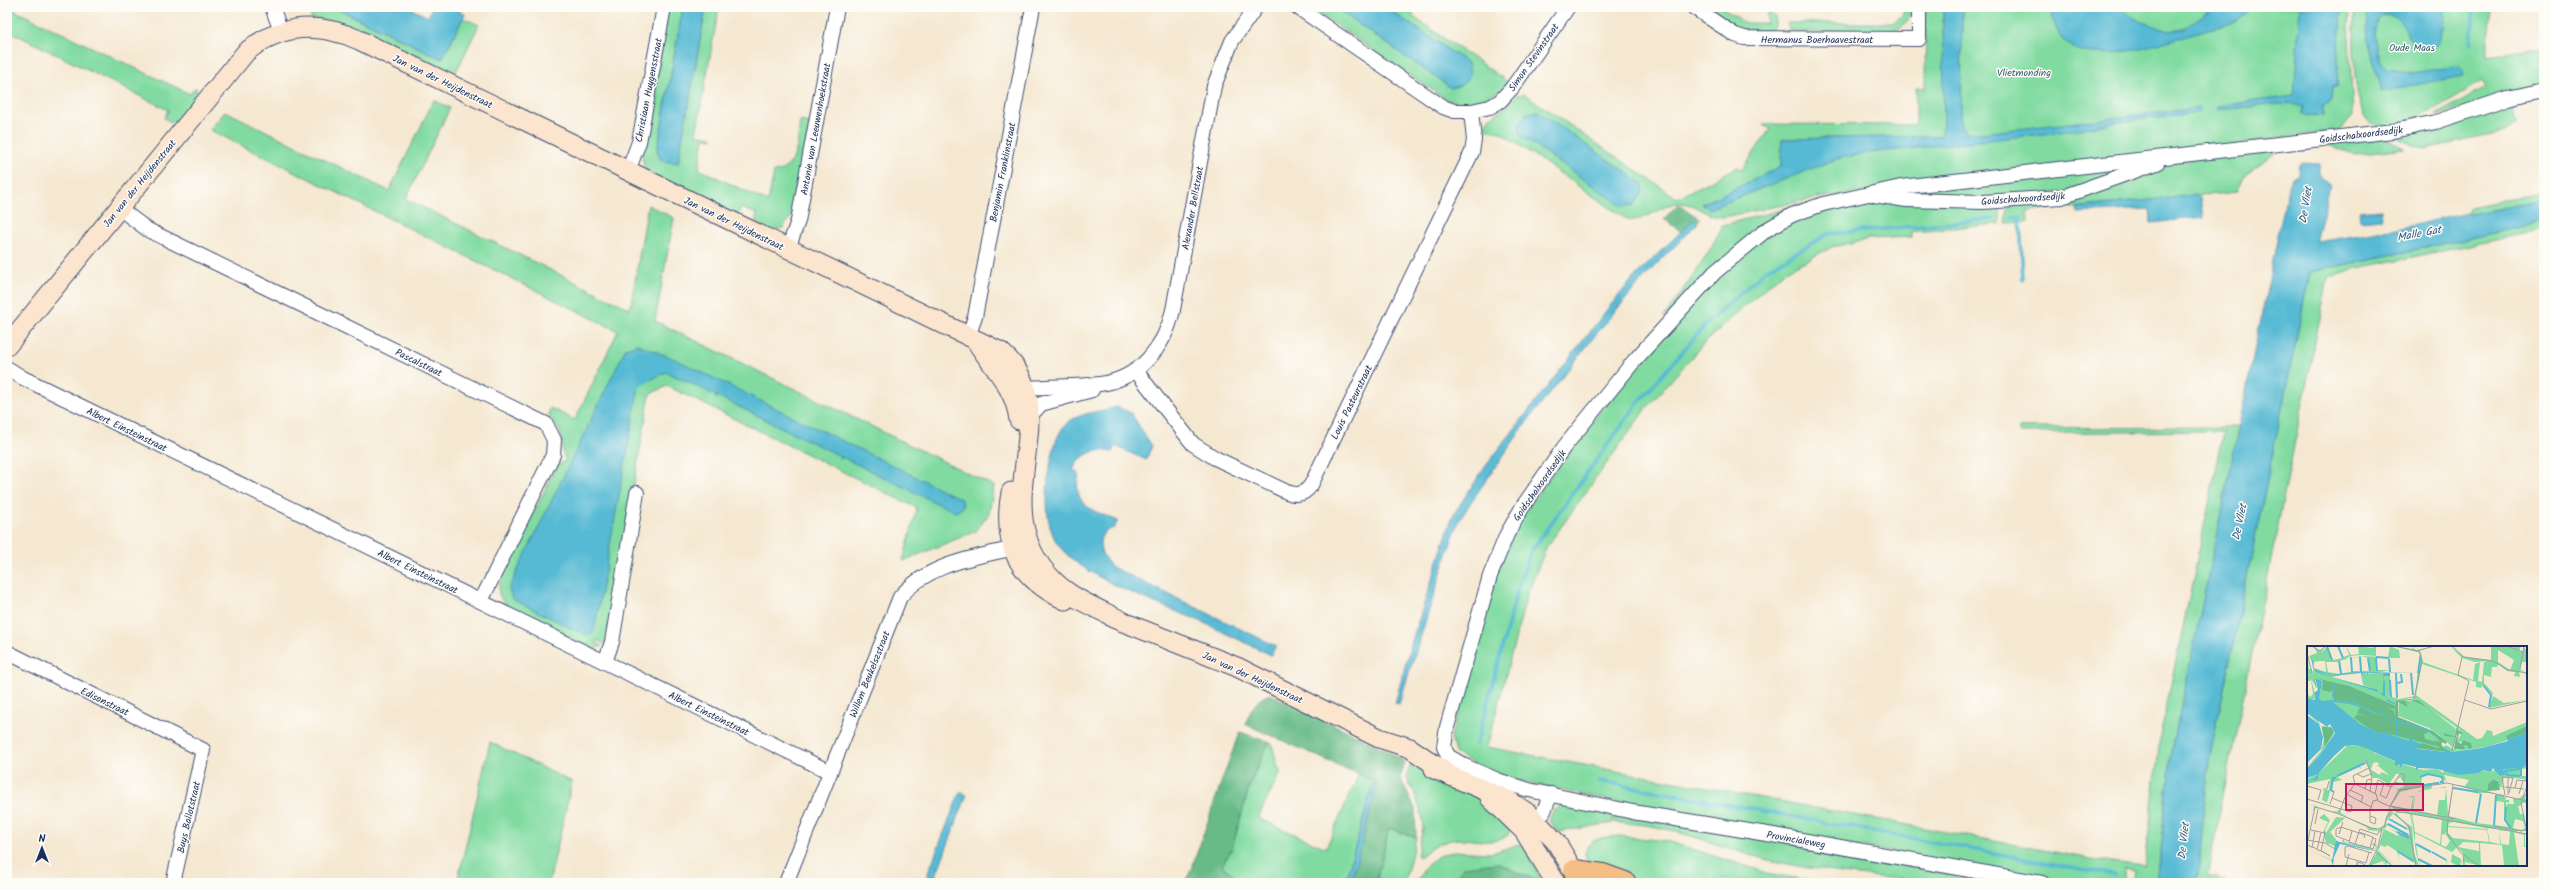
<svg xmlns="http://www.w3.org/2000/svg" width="2551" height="890" viewBox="0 0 2551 890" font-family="Kalam,sans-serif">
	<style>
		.green { fill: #81dba1; stroke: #4e8580; fill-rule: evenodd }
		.forest { fill: #68bb87; stroke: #427572 }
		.water { fill: #56bad4; stroke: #387499 }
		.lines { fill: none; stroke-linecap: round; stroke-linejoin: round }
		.stream { stroke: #56bad4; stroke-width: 3.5 }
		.street-casing { stroke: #3c4b6f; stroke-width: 16 }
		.secondary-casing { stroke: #3c4b6f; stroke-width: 21 }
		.primary-casing { stroke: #3c4b6f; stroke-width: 24 }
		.street { stroke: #fff; stroke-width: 14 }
		.secondary { stroke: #fbe5cf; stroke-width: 19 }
		.primary { stroke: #f6be87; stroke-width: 22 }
		.labels { text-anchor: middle; stroke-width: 3; stroke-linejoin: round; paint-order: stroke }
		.street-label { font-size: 10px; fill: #1b2f5e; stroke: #fdfcf7 }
		.park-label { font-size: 10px; fill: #345a6f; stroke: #fdfcf7 }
		.water-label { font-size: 11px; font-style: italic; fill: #2d5981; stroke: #fdfcf7 }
		.inset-river { fill: none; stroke: #56bad4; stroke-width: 2 }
		.inset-road { fill: none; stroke: #9e9ea3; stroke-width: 1 }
		.view { fill: #c2185b; fill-opacity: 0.15; stroke: #c2185b; stroke-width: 2 }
		.inset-edge { fill: none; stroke: #1b2f5e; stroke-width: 2 }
	</style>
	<rect width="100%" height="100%" fill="#fdfcf7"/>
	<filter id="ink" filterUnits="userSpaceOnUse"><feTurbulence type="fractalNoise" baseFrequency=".025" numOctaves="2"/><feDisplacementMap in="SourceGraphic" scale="8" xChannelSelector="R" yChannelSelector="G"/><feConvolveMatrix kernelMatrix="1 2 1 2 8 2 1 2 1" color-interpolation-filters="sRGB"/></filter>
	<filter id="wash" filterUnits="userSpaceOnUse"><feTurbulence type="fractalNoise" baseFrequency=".012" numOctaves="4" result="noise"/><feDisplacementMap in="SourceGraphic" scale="16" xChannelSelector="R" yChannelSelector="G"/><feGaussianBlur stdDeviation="0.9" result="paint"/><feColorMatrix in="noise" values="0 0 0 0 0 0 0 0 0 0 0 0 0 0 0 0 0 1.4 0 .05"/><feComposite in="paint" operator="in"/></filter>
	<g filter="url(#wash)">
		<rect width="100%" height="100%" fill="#f5e8d1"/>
		<!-- green -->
		<g class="green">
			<polygon points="7,7 190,94 196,87 198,99 179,121 171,122 164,118 168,110 7,30"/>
			<polygon points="308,7 334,7 442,59 463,18 479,25 457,70 451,75 339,23 311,18"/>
			<path d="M669,7H683L657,151L662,160L678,163L706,7H719L696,134L712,137V139L704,138L699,169L768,202L774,172C799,169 797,141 800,121L810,123L793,214L783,228L769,231L755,222L757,214L741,208L737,217L645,170L642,157Z"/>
			<path d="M1309,7H1334L1451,88L1468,63L1385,7H1418L1412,16L1508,82C1491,100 1471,107 1447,100Z"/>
			<path d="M1704,7H1722L1745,23H1767V13L1772,14L1775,17V24L1771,31C1737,32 1731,25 1704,7Z"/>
			<path d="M1903,7H1913C1911,19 1903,28 1891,32H1796L1789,29L1787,23H1894L1903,14Z"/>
			<path d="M1926,7H1943L1944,125L1941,136L1782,139L1781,167L1702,204L1709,209L1834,159L1867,153L1958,143L1959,7H2302L2297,104L2303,107L2302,114L2323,116V105L2332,100L2333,86H2337L2341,7H2350L2349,35L2353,116L2341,130L1817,198L1724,217C1706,218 1694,201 1677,203C1659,205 1643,226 1625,218L1509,138L1500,132L1483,129L1489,118L1506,107L1517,95L1524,94L1677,198L1738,167L1742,170L1770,129L1763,124L1916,125V88H1925ZM1526,114L1643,191L1634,205L1519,124Z"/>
			<path d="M2355,7H2491L2487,56L2544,47V85L2437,116V114L2486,88L2482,81C2458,95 2404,132 2377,125C2348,119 2354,29 2355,7Z"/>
			<path d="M434,100L450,108L406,199L630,309L648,205L674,218L655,321L994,486L989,514L976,531L903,561L917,508L667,386L650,394L606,642L604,644L597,640L596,643L602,646L593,650L543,625L538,618L533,621C517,612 491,604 501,580L556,467L566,460C560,450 564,440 559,430C555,422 545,417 550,408L575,420L618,331L210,130L225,111L389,191Z"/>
			<polygon points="2512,102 2516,125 2505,132 2424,149 2392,136"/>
			<polygon points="2383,137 2405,148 2354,154 2324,144"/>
			<polygon points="2276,149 2277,152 2245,174 2237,192 2070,208 2074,200 2167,162"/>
			<polygon points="2150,163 2066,191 2018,198 1893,197 1911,191"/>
			<polygon points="2544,192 2544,200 2470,214 2467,213 2470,207"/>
			<polygon points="1867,200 1995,205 2000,211 2000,224 1912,231 1912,237 1868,239 1832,247 1782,273 1704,343 1645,410 1546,548 1526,598 1487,747 2102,861 2145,866 2160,737 2224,431 2019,433 2019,428 2239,427 2172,751 2156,883 2133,883 2135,871 2126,869 2123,883 2067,883 1685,816 1532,784 1488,772 1455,753 1451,737 1494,579 1518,522 1581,434 1701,293 1755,243 1802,217"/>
			<polygon points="2053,203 2057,208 2028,210 2029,222 2006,223 2008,206"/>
			<polygon points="1804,204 1665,317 1664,317 1708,253 1723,225"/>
			<polygon points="2544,222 2544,230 2353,269 2328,278 2207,876 2225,880 2225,883 2197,883 2209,761 2310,272"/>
			<polygon points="490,742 572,782 549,883 457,883"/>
			<polygon points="1269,742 1272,744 1278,768 1281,771 1258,818 1326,848 1359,774 1374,781 1345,883 1238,883 1234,875 1222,866 1232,848 1251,781"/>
			<path d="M1412,765C1449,778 1485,798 1510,829L1508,835C1493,846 1476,839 1459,839C1444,840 1431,847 1420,857L1417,855L1423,828L1422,816L1415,794L1406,777L1410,766Z"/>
			<polygon points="1565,804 1613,813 1613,823 1558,832 1548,820 1554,810"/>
			<path d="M1615,814L1890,861L1912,868L2004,883C1931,883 1844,877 1773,861C1719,849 1671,822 1615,823Z"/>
			<polygon points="1389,828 1416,838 1404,883 1376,883"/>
			<path d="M1620,836L1667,841L1771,874L1825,883L1739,880L1640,883L1588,863L1585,853C1588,837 1607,837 1620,836Z"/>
			<polygon points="1519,844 1525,846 1542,883 1416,883 1424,868 1437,857 1453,851 1492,853"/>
		</g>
		<!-- forest -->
		<g class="forest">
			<polygon points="1678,204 1700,219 1684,234 1664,219"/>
			<path d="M1270,694L1385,749L1405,762L1400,778L1415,809L1416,838L1389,828L1376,883H1351L1376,782L1245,724C1251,711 1255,699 1270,694Z"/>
			<path d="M1240,732L1269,742L1251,781L1232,848L1222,866L1234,875L1238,883H1186C1205,833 1220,782 1240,732Z"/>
			<polygon points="1497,863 1533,879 1535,883 1451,883 1463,867"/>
		</g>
		<!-- water -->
		<g class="water">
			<polygon points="334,7 408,7 428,17 432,7 451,7 465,14 442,59"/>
			<polygon points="683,7 706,7 678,163 662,161 657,152"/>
			<polygon points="1334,7 1385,7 1468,63 1470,75 1462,85 1451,88"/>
			<polygon points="1943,7 1962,7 1961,125 1965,132 1982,133 2199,108 2200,112 2119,122 2054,133 1867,153 1839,158 1709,209 1702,204 1781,167 1782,139 1941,136 1944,125"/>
			<path d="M2051,7H2118L2139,21L2169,31L2183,29L2215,7H2252C2247,12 2242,17 2236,21C2224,27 2210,28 2198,32C2164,41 2107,64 2073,48C2058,41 2053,22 2051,7Z"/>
			<polygon points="2300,7 2341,7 2337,86 2333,86 2332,100 2323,105 2323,116 2302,114 2303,107 2289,103 2218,110 2217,106 2294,96"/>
			<path d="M2366,7H2445C2445,23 2441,63 2414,45C2405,34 2398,3 2378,19C2371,27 2379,63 2386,70L2411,73L2459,66L2462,68L2463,76L2381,91L2368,40Z"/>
			<polygon points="1537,111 1642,183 1643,191 1634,205 1622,206 1521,136 1519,124 1526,114"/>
			<polygon points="2300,163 2320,164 2320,176 2330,185 2316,242 2396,229 2467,213 2471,214 2544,200 2544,222 2310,272 2209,761 2197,883 2156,883 2172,751 2287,192 2292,177 2299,173"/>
			<polygon points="2195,195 2200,198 2203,217 2151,223 2150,209 2077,213 2076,208"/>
			<polygon points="2381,209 2382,218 2360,220 2359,211"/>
			<polygon points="1694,219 1698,223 1652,269 1605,323 1526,423 1471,502 1459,521 1450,545 1399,704 1395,703 1411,644 1453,515 1485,467 1609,307 1638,273"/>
			<polygon points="637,344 677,360 961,499 963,505 960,510 955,512 842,457 839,459 840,456 717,396 716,399 715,395 666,372 639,386 594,632 585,635 512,599 509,588 626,348"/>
			<path d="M1117,407L1131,413L1152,446L1146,460L1115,446L1112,452C1094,448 1081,454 1073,470L1079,473C1071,508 1096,511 1118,521L1114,528C1092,533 1099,557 1114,568L1276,646L1271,655C1247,644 1224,632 1200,621C1162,605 1079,577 1057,543C1044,522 1046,490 1050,466C1059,416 1070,417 1117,407Z"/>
			<polygon points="1374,781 1377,782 1374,795 1351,883 1345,883"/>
			<polygon points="960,792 967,795 933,883 924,883"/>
		</g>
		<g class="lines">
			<!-- stream -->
			<g class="stream">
				<polyline points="2471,44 2474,7"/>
				<polyline points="2013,217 2023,217"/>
				<polyline points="2020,217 2023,280"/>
				<polyline points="1476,745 1519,584 1531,551 1638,403 1708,322 1766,270 1828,234 1994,219"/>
				<polyline points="1599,781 2114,875"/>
			</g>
		</g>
	</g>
	<g filter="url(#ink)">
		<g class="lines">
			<defs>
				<g id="street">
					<polyline points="272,7 281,31"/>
					<polyline points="1297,7 1443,107 1454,111 1471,111 1490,107 1500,101 1512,88 1568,7"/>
					<polyline points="1693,7 1735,35 1744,38 1919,39 1919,7"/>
					<polyline points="628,171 639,142 664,7"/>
					<polyline points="1874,195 1907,200 1982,202 2062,197 2157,163"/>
					<polyline points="119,208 148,230 546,424 554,440 553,455 481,601"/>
					<polyline points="788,249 798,221 837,7"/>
					<polyline points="968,337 975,317 1033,7"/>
					<polyline points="7,368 23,378 830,772"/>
					<path d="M1136,371L1193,444L1215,458L1287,492C1297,496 1305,494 1311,485L1472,152L1474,140L1471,111"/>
					<path d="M1021,399L1025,390L1030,388C1053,386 1077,387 1100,384C1139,379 1165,347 1173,310L1214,86L1232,41L1256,7"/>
					<polyline points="1030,416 1041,404 1092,390"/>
					<polyline points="7,652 203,750 173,883"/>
					<polyline points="605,662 612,642 637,493"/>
					<polyline points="1528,828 1543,813 1551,794"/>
					<path d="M786,883L900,597C930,561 980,557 1023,546"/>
					<polyline points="2042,883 1773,835 1633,812 1529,790 1500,781 1467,767 1448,756 1444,747 1447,727 1490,576 1507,534 1523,506 1564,447 1634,361 1715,272 1766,230 1792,215 1823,204 1901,187 2393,131 2436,122 2508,98 2544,90"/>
				</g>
				<g id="secondary">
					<path d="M978,344C995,370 1015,388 1019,420"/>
					<path d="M7,346L246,52C281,23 319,22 359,40L1001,352C1071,411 978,507 1054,581C1072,599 1101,610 1124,622"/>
					<path d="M1011,492C1002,544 1017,577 1065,600"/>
					<polyline points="1113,618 1237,667 1379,738 1410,748 1447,773"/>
					<polyline points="1434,769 1508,800 1529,814 1556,842 1581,883"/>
					<polyline points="1490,798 1524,831 1556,883"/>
				</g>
				<polyline id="primary" points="1575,871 1603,875 1625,883"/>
			</defs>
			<!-- street casing -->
			<use href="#street" class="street-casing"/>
			<!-- secondary casing -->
			<use href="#secondary" class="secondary-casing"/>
			<!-- primary casing -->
			<use href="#primary" class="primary-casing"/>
			<!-- street -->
			<use href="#street" class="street"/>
			<!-- secondary -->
			<use href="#secondary" class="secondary"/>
			<!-- primary -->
			<use href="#primary" class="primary"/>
		</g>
	</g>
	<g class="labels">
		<!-- street labels -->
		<g class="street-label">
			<text x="1817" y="43">Hermanus Boerhaavestraat</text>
			<text transform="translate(1533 57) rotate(-55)" y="4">Simon Stevinstraat</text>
			<text transform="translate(443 81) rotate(26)" y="4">Jan van der Heijdenstraat</text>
			<text transform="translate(648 90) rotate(-79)" y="4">Christiaan Huygensstraat</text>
			<text transform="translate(815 129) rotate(-80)" y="4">Antonie van Leeuwenhoekstraat</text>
			<text transform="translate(2361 134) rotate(-7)" y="4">Goidschalxoordsedijk</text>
			<text transform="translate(1002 172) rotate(-79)" y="4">Benjamin Franklinstraat</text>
			<text transform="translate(139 183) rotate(-51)" y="4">Jan van der Heijdenstraat</text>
			<text transform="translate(2023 198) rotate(-4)" y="4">Goidschalxoordsedijk</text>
			<text transform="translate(1192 208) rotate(-80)" y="4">Alexander Bellstraat</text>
			<text transform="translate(734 223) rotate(26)" y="4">Jan van der Heijdenstraat</text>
			<text transform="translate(419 362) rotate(26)" y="4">Pascalstraat</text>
			<text transform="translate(1351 402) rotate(-64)" y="4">Louis Pasteurstraat</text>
			<text transform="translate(127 429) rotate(26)" y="4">Albert Einsteinstraat</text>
			<text transform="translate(1539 485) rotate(-55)" y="4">Goidschalxoordsedijk</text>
			<text transform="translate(418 571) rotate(26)" y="4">Albert Einsteinstraat</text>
			<text transform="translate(869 674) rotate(-68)" y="4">Willem Beukelszstraat</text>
			<text transform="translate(1253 677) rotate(25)" y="4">Jan van der Heijdenstraat</text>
			<text transform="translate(105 701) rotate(26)" y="4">Edisonstraat</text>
			<text transform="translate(709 713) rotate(26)" y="4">Albert Einsteinstraat</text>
			<text transform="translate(188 817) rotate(-77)" y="4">Buys Ballotstraat</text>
			<text transform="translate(1796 839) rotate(10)" y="4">Provincialeweg</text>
		</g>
		<!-- park labels -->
		<g class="park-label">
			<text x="2412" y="51">Oude Maas</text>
			<text x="2024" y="76">Vlietmonding</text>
		</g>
		<!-- water labels -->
		<g class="water-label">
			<text transform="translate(2305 205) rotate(-81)" y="4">De Vliet</text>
			<text transform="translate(2419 233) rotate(-11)" y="4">Malle Gat</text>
			<text transform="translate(2239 522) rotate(-78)" y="4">De Vliet</text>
			<text transform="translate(2183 841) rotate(-84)" y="4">De Vliet</text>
		</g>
	</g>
	<!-- overview -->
	<g transform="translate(2307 646)">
		<rect width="220" height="220" fill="#f5e8d1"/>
		<path d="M7,0L13,5L18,0L14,7L21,0L26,14L35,12L31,0L36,11L42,9L39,0L44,9L52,8L51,0L65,2L69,0V10L54,9L44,10L38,13L54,10L81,11L83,0L92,4L93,12H69L70,24H83L70,27H83L84,51L71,47L92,53L108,50L113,7L88,0L105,3L108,0L107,3L110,4L127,0L112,4L114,7L116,16L166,34L168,18L173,16L171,35L175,36L177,16L180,15L168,16L155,12L143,0L157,11L184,14V0H214L212,5L216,6L217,1L220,5V16H215L213,23L220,28L214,25L212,26L213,31L207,30L208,26L200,25L191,18L190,21H185L184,31L177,29V37L186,47L184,51L185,48L176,38L174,42L169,41V36L115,18L109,49L170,93L175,92L180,84L185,85L186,90L220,76V88L179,101L145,106L139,103V106L108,102L74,89L11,56L15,34L7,32L11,44L4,33L9,51L5,54L0,52V47L3,51L6,48L4,34L3,35H0L1,29L3,30L0,27V7L2,23H5L6,28L7,19L2,10L10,7ZM191,4L207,14L203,24L191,16ZM54,10L61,12L62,25H55ZM52,11L54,25H45L44,12ZM43,12L45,26L35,27L33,15ZM12,15H18L19,26L7,22V16ZM19,16H32L34,28L21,26ZM48,26L69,27L55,28L56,39L66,43L25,31ZM104,52L111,54L152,83L155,88L149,95L157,97L158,94L164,97L163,100L158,99L157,101L154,98L152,104L146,103L139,99L136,101L133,92L139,97L137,95L140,96L146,102L150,87L148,82L111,54L92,56L91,70L122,82L132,89L137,95L131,90L120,83L91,73V55ZM186,50L197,57L220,54L182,62ZM2,68L9,72L16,83L24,80L27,87L12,110L0,121L14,105L17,93L14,80ZM41,99L54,100L66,105V109L68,107L76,110L94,118L116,124L131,123L136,127L137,124L170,127L174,124L184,126L189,123L193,130L197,129L196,121L213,118L214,113L220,111V122L215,123L214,130H220L219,135L217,133L197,131L195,139L197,145L194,140V132V141H191V134L181,138L180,145L186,147H174L169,177L187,179L189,148L197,149L198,152L200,151L198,154H202V157L199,156V162L200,158H207L206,152L211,153L218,148L220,149L218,151L220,157H215V153V159L211,160L213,168H217L219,185H209L218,188V200L220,201H217V189L207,186L212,220H197L195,199L173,197L174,220L158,216L157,220V208L150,201L145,206L108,187V197L144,216L145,208L154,213L155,218L153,216L154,220H151L140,214L139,220V214L109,198L111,212L125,220L112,213L113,220L109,207L104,167L107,207L112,220L92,206L91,214V206L80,199L78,201L74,199L71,204L89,220L71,205L86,220L80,216V220L77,215L78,220L76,215L62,220L70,206L77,182L70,189L71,185L60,184L62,183H61L59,181H61L57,179L59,181L32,167H31L10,161L6,165L7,160L3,158L26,166L31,165L32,162L33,166L42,172L71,184L78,179L82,161L86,165L81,169L87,167L90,170L89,166H99L88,164L83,160L91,144L71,132H66L59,117L53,120L54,123L52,121L30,131L35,134L26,136L20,156L23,158L15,154L17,144H22L23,133L0,138V133L12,127ZM69,116L73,118L70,119L82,129L74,126L73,129L64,124L66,117ZM89,128H93L89,135L93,131L97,137L88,136L97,138V141L90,143L82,138ZM121,129L135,131L136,135L114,139L115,130ZM137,129L162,134L158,140L149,139L171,145L146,141L141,169L139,141L122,143L125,142L124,138L136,136L137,133L140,136ZM116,140L117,143L113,144L119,143L109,146L105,164L107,150H100L106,151L104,163L84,160L93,146ZM129,142H139L138,154H132L130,169L106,164L109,146ZM146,142L173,148L169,177L142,170ZM189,155L197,156V173L201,181L188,179ZM90,167H103L105,181L91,170ZM86,168L98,177L102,183L81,173ZM105,168L135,174L133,198L108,186ZM81,173L102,184L103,189L79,177ZM208,173L216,175L218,182L215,184L206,182ZM147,176L179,182V183L141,180L142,177ZM81,179L96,186L95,188L82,182L92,188L91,190L77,183ZM141,181L180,184L182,196L146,192L141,187ZM180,182L192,183L193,198L183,196ZM140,183L139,189L143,195L139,201L134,199L135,188L138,189ZM192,184L203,185L202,199L194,198ZM156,196L172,197V205L151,201ZM17,168L23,174L18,184L19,187L29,171L38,172L23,186L31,196H35L36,193L38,196L55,200L56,197V200L68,204L69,201L64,197L69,198L70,201L68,205L35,196H30L29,203L26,199L19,197L16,186L21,176L12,172Z" fill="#81dba1" fill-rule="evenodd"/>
		<path d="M8,32L42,40L89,60V64L80,61L87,65L88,73L89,55L103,53L111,54L141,76L118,60L104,54L96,55L102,56L99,57L101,61L91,56V71L126,85L140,96L139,98L135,96L134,99L141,106L108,102L100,98L112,101L115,97L131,102L133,101L75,86L99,98L64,84L47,72L50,68L61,71L50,67L53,61L85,74L47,57L27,54V43L23,46L15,44L16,35L8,32L9,43L7,33ZM122,86L130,92L134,97L127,93L130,96L118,93L117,88ZM15,80L25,82L27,86L18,101ZM220,80L219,87L201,93L199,90ZM149,82L155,87L154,89L152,87L150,95L154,98L157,94L164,97L165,102L161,103L162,101L158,99L157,101L156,98L158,103H147L149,91L138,90L136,87L150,91ZM186,134L191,135L193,144L180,145L181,138Z" fill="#68bb87" fill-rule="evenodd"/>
		<path d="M15,6L4,11L6,15L7,23L26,29L48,26L110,27L113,7L114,15L110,36L111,27H83V34V30H77V35L76,27H70L71,46L25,31L71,44L70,27H61V30L60,27L55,28L56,39L54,27L26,30L9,24L24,31L9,26L6,22L4,11ZM8,32L15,35L12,53L15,55L27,54L25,49L27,38H28L27,54L46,57L47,50L48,58L73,68L72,50L74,68L80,71V64L81,72L87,74L89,59L80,55V53L89,58V56V71L87,74L93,75L120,83L132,91L119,84L90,76V91L102,95L103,87L104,94L114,98L112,102L100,99L112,103L139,106L136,101L145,106L175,102L201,95L199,90L220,80L199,90L202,93L220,87V118L215,122L196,123L198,129L193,130L186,122L184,126L176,124L171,127L151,129L131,123L111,122L109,125V121L96,118L93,122V118L88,120V115L67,106L66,109V105L53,100L45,99L38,100L26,111L12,127L10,134L0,135L7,133L11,128L0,132V122L12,110L28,87L23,78L20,81L0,67V52L7,54L9,51L7,47L11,44ZM26,56L43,58L61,64L62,69V64L89,76V91L75,85L73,88L53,78ZM0,69L12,78L16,91L14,103L0,117ZM29,195L68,205L70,201L68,205H67L33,198L27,211L26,220L24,214L11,208L8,220L11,208L0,203L25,214Z" fill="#56bad4" fill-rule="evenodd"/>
		<path class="inset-river" d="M31,0L36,12M20,1L25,14M44,11L45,26M53,11L54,26M69,11L82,12M61,12L63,25M69,12L70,25M82,13L83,26M32,15L34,28M89,27L90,52M104,27L106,49M83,34L84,51M90,37L95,36L94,28M176,39L184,49L182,61M74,47L77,49V35M0,127L19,111L27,101L30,89V79L14,64L9,50M200,129L198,125L214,123V130M200,129L213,130M30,130L58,117M113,131L121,128L135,131L136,136H133M117,139L132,137M146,142L171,146M27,146L24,144L26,132H29M199,161L198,174L204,182M82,173L100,183M169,177L174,148M81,178L101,189M187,179L189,149M90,186L102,192M109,198L124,206M90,205L106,215M125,206L139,214M111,213L125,220"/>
		<path class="inset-road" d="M87,0L110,5L127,0M145,0L157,11L186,15L201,24L220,27M200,0L216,6M6,1L13,5L19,0M0,7L5,27M213,23L217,0M107,53L115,15L112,4M158,54L184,63L220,55M145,105L162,35L151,29L155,11M59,114L65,131L63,145M50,128L56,131L64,128M201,131V149M48,138L46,130L62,122M0,140L14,144L11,154M198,141L217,143M208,142L210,134L220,135M16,143H20L22,135M58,143L60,134L65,133M43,144L56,150L54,156M39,148L64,161M68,148L71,134L77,137M212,148L216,135M73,149L79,152L84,141L93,128H97V139L88,136M73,149L77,138L84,141M198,149L195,131L206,132L202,147M0,153L44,166L45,160L25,152M23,158L27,146M8,161L29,167M88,165L220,188M27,166L64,182L72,183L77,180M87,167L102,181L109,220M32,168L38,151L48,138L69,148L71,155L84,161M63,170L69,172L68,178L63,176V165L66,155L70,154M141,172L146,139M141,173L140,187L153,206L172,220M148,173L83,160L93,144L140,137L220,155M8,178L11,163M186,180L215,185L220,183M77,181L80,170L86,166M4,184L18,187L14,205M33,185L32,188L36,176M45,185L42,196L48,198M52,186L66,191L63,202L48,198ZM52,186L53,183L71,189M220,186L214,157L220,140M0,194L18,197L28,203M1,194L8,161M42,195L29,190V183L34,181L58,189L57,192M0,199L8,202L11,204L14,205L18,207L23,210L15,205M41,200L38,201V211L59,217L62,206M41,200L65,207M5,202L8,185M63,202L66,203L69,193L66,192M10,204L14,186M69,206L85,220M156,208L157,220M50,215V219L52,216L58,219M39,220L42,208M62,220L71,201L75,183"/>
		<path class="view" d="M39,138H116V164H39Z"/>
		<rect width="220" height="220" class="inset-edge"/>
	</g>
	<!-- margin -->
	<rect width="2551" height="890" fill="none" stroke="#fdfcf7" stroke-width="24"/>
	<!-- north arrow -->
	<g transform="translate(42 848)" stroke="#fdfcf7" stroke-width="3" paint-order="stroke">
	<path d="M0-3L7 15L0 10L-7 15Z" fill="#1b2f5e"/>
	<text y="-6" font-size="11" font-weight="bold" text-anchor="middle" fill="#1b2f5e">N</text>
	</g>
</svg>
